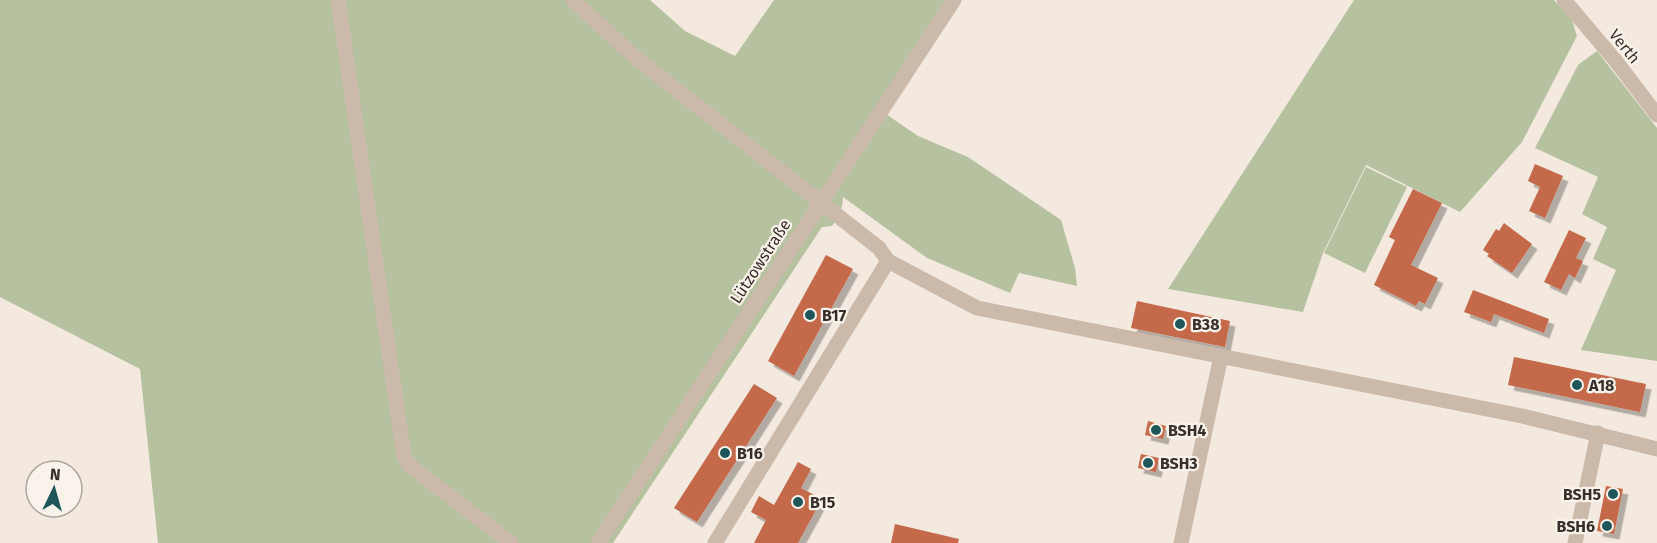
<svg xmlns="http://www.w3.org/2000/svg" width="1657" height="543" viewBox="0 0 1657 543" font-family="'Fira Sans',sans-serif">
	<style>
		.green { fill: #b6c29f }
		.building { fill: #c5694b; filter: url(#shadow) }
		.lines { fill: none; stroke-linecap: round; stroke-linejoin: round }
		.minor { stroke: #cbb9aa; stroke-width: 15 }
		.poi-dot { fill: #1f565a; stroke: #faf3eb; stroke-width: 2 }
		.labels { text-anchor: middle; stroke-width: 4.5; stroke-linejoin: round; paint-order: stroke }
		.street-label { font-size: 16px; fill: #392f2a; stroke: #faf3eb }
		.poi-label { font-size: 16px; font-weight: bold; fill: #392f2a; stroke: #faf3eb; text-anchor: start }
	</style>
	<defs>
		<filter id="shadow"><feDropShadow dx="5.5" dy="5.5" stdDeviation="0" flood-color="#0004"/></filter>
	</defs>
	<rect width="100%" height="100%" fill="#f3e9df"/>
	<!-- green -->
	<g class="green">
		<path d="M0,0H650L685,31L735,56L774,0H946L877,108L918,136L968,157L1061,220L1075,268L1077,286L1019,273L1010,293L927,258L843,197C842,211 840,214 832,226L822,227L613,543H158L140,369L0,297Z"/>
		<polygon points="1354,0 1554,0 1572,20 1577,36 1522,142 1460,212 1366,165 1323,253 1303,312 1168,289"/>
		<polygon points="1597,51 1657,128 1657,361 1581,350 1616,270 1593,259 1607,227 1582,214 1598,177 1535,148 1578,65"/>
		<polygon points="1366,167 1407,187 1365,273 1324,253"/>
	</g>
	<!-- building -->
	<g class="building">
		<polygon points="1535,164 1563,176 1545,218 1529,211 1540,187 1528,181"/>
		<polygon points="1413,189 1442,203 1411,265 1438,278 1425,304 1419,301 1416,306 1374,285 1395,240 1389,237"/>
		<polygon points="1504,223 1532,244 1512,273 1487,256 1489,254 1483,250 1496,229 1499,231"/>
		<polygon points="1569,230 1586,238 1576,258 1583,261 1575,278 1569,274 1561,290 1544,282"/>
		<polygon points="826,255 853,269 794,376 768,361"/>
		<polygon points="1473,290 1549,319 1544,333 1494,314 1491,322 1464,312"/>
		<polygon points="1137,301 1230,321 1225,347 1131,328"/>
		<polygon points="1514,357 1646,384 1640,412 1508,385"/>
		<polygon points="754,384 777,398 697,522 674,508"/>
		<polygon points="1148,421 1166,426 1163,439 1145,435"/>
		<polygon points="1141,454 1159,458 1156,472 1138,468"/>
		<polygon points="798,462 811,469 801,488 822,499 798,543 754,543 766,520 751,512 759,496 774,505"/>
		<polygon points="1606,486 1623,489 1614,534 1597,531"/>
		<polygon points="895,524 959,539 958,543 891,543"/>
	</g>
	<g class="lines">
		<!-- minor -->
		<g class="minor">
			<polyline points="338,0 404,456 409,465 511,543"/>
			<polyline points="573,0 636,58 879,248 888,261 977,308 1522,416 1657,449"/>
			<polyline points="1564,0 1615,60 1657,115"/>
			<polyline points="598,543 954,0"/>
			<polyline points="715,543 888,261"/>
			<polyline points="1181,543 1221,356"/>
			<polyline points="1575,543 1598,433"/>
		</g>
	</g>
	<!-- markers -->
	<g class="poi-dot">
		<circle cx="810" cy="315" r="6"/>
		<circle cx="1180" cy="324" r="6"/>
		<circle cx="1577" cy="385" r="6"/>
		<circle cx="1156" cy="430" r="6"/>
		<circle cx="725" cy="453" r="6"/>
		<circle cx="1148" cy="463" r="6"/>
		<circle cx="1613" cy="494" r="6"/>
		<circle cx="798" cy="502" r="6"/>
		<circle cx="1607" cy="526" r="6"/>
	</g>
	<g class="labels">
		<!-- street labels -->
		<g class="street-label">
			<text transform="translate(1625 46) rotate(51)" y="6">Verth</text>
			<text transform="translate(760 261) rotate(-57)" y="6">Lützowstraße</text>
		</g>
		<!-- poi labels -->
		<g class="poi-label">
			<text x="822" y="321">B17</text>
			<text x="1192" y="330">B38</text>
			<text x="1589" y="391">A18</text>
			<text x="1168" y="436">BSH4</text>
			<text x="737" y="459">B16</text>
			<text x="1160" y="469">BSH3</text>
			<text x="1601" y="500" text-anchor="end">BSH5</text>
			<text x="810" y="508">B15</text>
			<text x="1595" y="532" text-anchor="end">BSH6</text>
		</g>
	</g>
	<!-- north arrow -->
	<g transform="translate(54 489) rotate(5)"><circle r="28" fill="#faf3eb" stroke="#ada59e" stroke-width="1.5"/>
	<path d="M0-4.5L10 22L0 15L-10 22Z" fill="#1f565a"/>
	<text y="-9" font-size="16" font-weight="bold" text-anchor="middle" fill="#392f2a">N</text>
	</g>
</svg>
